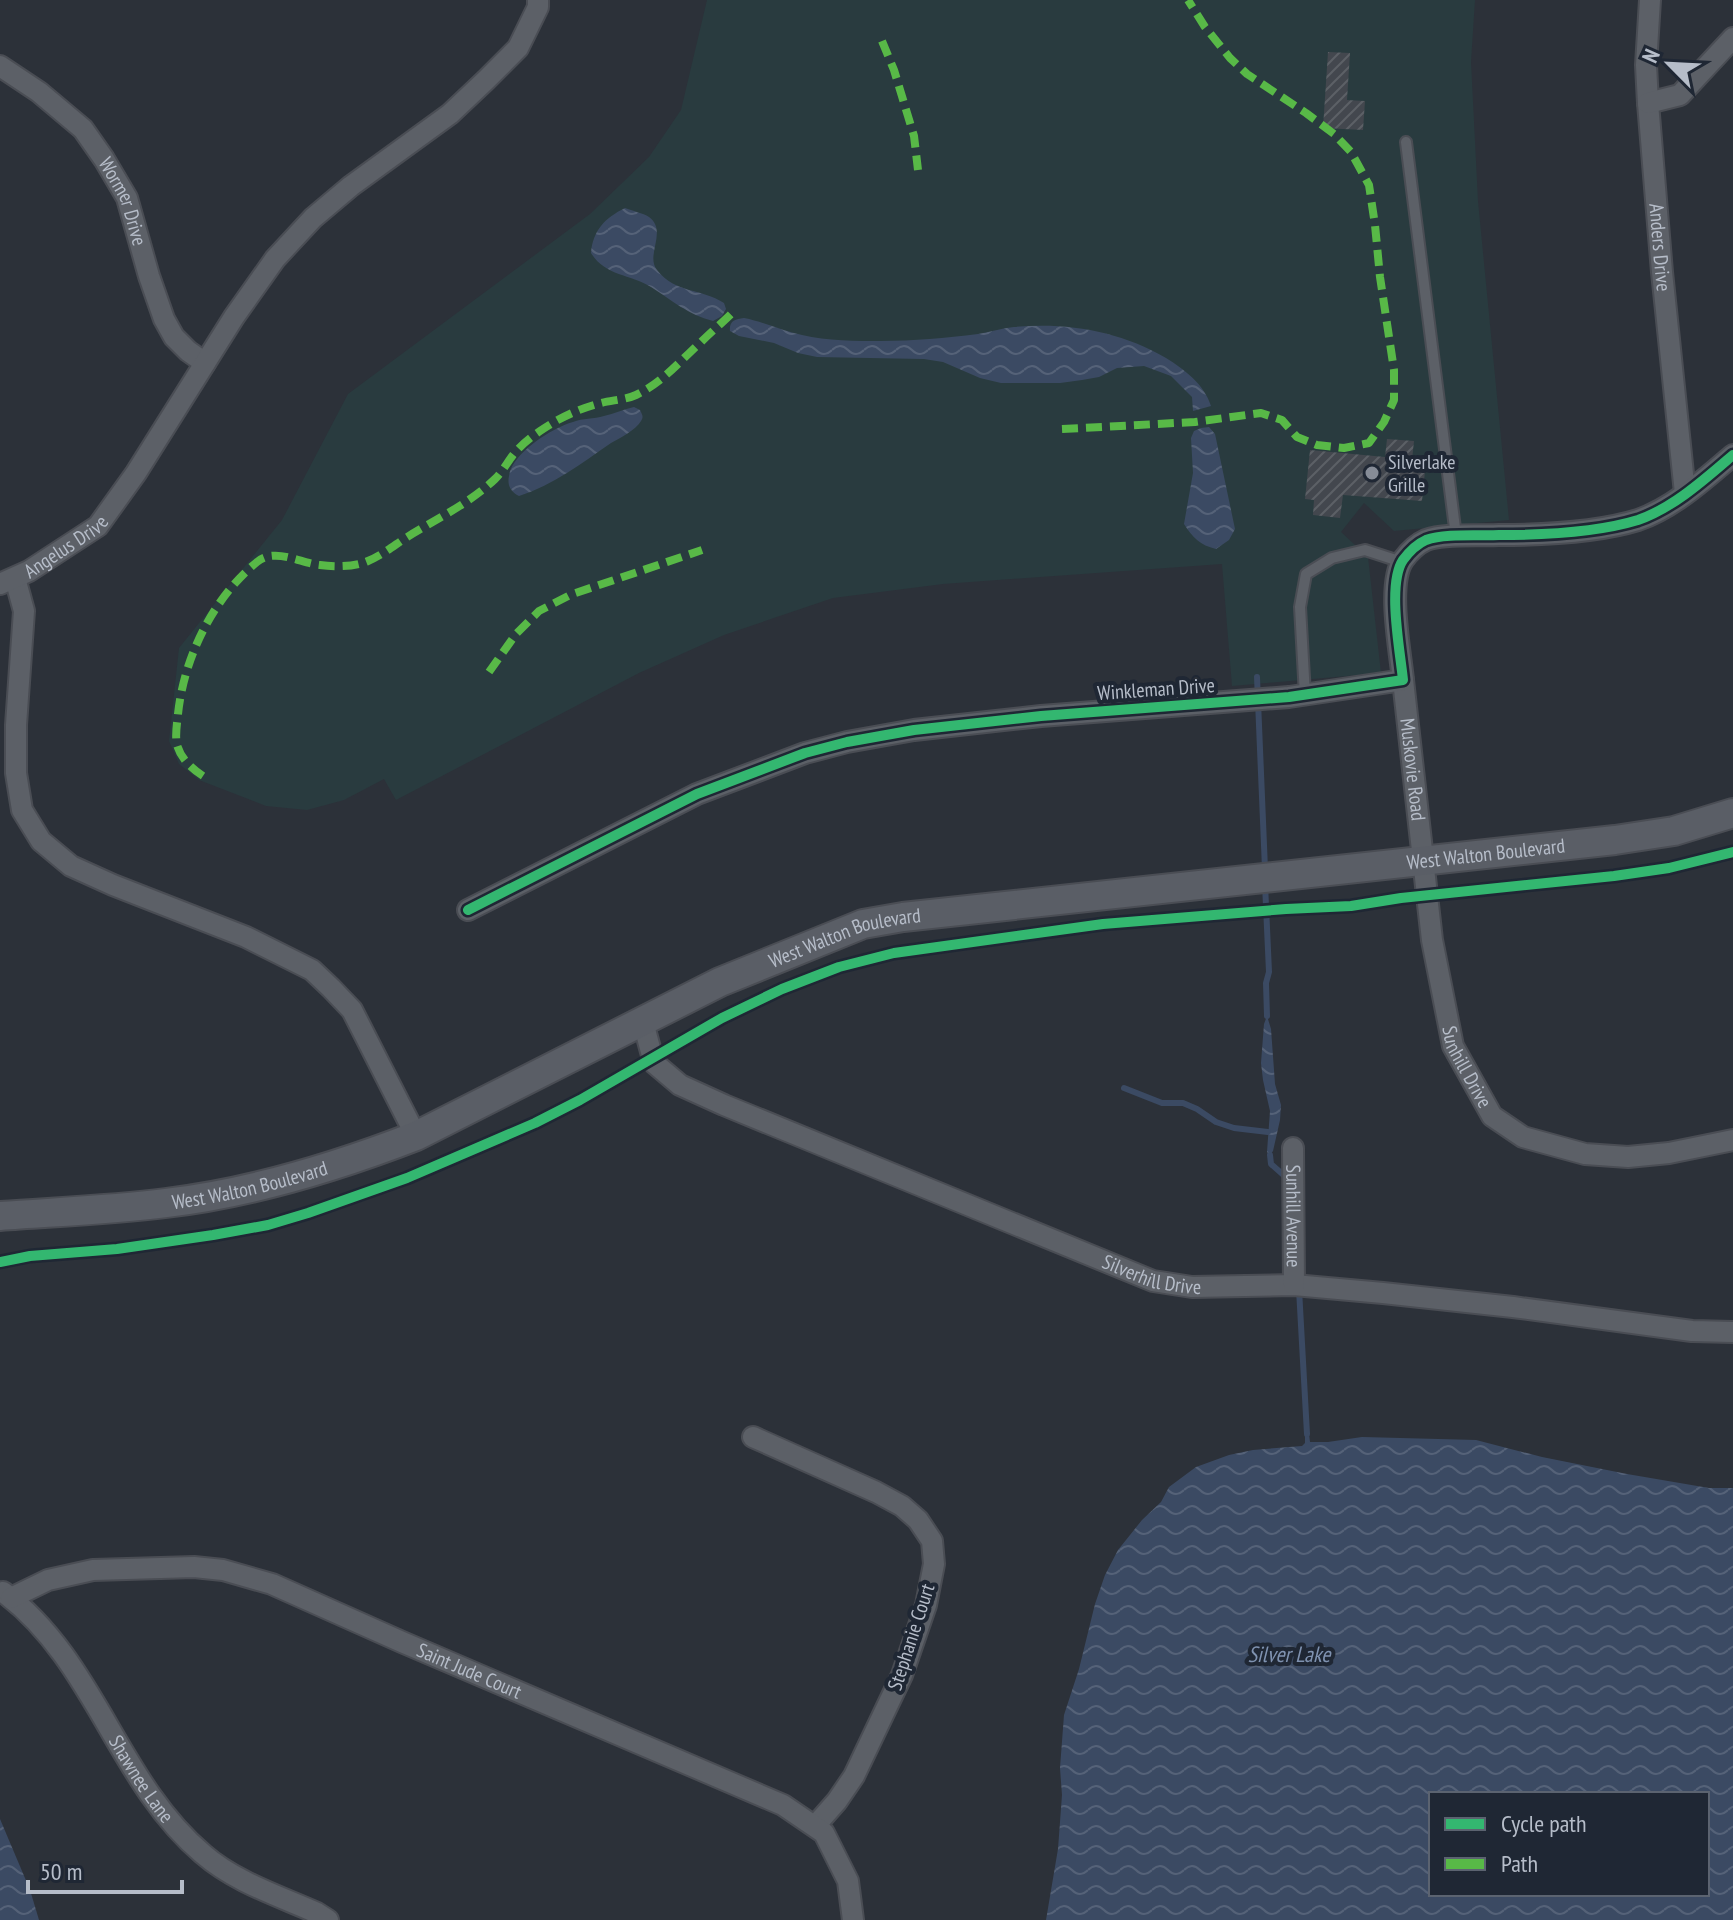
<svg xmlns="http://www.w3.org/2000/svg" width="1733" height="1920" viewBox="0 0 1733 1920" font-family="'PT Sans Narrow',sans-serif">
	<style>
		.green { fill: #293b3f }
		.water { fill: url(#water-waves); fill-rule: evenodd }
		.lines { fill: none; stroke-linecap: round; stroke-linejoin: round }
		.stream { stroke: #3b4a63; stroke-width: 6 }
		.building { fill: url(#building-hatch) }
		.service-casing { stroke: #4a4d54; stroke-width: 14 }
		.minor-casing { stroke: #4a4d54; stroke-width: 24 }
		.secondary-casing { stroke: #4a4d54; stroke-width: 32 }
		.service { stroke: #5c6067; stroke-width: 10 }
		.minor { stroke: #5c6067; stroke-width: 20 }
		.secondary { stroke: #5a5e66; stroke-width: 28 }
		.quiet { stroke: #58b947; stroke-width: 8; stroke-dasharray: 16 8; stroke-linecap: butt }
		.cycleway-casing { stroke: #1f2734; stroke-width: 15 }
		.cycleway { stroke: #33b770; stroke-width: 10 }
		.poi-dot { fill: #868c97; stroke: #1f2734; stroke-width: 3 }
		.labels { text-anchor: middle; stroke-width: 8; stroke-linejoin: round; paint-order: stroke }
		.street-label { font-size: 20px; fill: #b6bdc9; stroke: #1f2734 }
		.poi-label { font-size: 20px; fill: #b6bdc9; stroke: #1f2734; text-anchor: start }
		.water-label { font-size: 22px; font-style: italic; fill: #7f92b0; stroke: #1f2734 }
	</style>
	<defs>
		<pattern id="water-waves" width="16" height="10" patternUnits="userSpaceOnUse" patternTransform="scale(2)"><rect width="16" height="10" fill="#3b4a63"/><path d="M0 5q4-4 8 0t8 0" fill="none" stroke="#556278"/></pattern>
		<pattern id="building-hatch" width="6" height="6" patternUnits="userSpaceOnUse" patternTransform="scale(2)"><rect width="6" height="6" fill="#43474e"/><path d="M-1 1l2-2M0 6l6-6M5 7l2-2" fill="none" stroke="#5c6066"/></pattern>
	</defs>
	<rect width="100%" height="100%" fill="#2c3139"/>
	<!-- green -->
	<polygon class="green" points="707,0 1475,0 1471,62 1478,201 1509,520 1394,531 1364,503 1341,532 1368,557 1381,673 1232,686 1222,564 943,584 833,598 724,635 639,673 396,800 384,779 344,800 307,810 266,806 199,780 179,764 169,741 179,648 282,520 348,394 590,214 649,157 681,110"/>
	<!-- water -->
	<g class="water">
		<path d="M625,208C632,211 643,213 649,217C668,231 645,255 657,270C676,294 701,288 724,303L726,309L722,316L713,321C688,315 672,300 651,287C630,274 605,276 591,253C593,230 605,218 625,208Z"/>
		<path d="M744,318C764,322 783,331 802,335C827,341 856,341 881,341C914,341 946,338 978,334C990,332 1002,328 1014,327C1067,322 1120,331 1166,358C1185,370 1204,384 1211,406L1193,411L1192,397L1171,376L1144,366L1117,368L1099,377L1082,380L1060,383H1001L980,378L943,362L924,359L817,357L798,353L774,343L739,336L730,331C729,321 735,319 744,318Z"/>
		<path d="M634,407L640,410C642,415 644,416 641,421C636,430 620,438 611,443C582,463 553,485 519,496C511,492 507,486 509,476C512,453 552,428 573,422C583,418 594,419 604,416C614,414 624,409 634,407Z"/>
		<path d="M1209,427L1215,434L1235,529L1229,540L1216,549C1200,545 1193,538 1184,524L1193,473L1191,438L1194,431L1201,428Z"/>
		<polygon points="1267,1016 1271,1029 1275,1084 1281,1105 1280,1120 1273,1151 1270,1155 1267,1152 1270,1111 1263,1080 1261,1063 1264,1024"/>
		<path d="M1305,1434H1309L1310,1442H1328L1362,1437L1476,1440L1542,1457L1627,1474L1709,1488H1733V1920H1046L1058,1849L1062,1795L1060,1768L1064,1715L1079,1669L1095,1604L1105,1575L1118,1550L1142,1520L1161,1502L1169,1487L1196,1467L1229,1455L1253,1450L1302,1446L1305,1443ZM1431,1794H1707V1894H1431Z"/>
		<polygon points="0,1819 30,1890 39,1920 0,1920"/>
	</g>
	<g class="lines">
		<!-- stream -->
		<g class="stream">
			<polyline points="1257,677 1265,869"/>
			<polyline points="1265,884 1269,972 1266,983 1267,1016"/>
			<polyline points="1124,1088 1162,1103 1183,1103 1197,1109 1216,1122 1234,1128 1268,1132"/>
			<polyline points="1270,1155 1271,1164 1288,1179"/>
			<polyline points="1299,1289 1307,1434"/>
		</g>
	</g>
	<!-- building -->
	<g class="building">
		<polygon points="1328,52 1350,53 1347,100 1365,101 1363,130 1323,128"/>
		<polygon points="1387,439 1414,441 1412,460 1426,461 1422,501 1343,495 1340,518 1313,515 1314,500 1305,499 1310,450 1385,457"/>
	</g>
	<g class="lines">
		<defs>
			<g id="service">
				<polyline points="1406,142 1456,536"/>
				<polyline points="1305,695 1300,607 1306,574 1332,558 1365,550 1402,562"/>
			</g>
			<g id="minor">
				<path id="s1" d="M1650,0L1646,65L1648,103L1662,272L1685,493"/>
				<path id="s2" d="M0,66L39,92L83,129L104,159L127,198L149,276L164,319L174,337L188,351L205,363"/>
				<polyline points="1648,103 1680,95 1733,38"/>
				<polyline points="15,578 24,611 16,725 16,773 22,810 41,841 71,866 113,885 246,937 312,970 331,988 352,1010 416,1136"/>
				<path id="s3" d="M0,584L29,571L98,526L136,473L234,317L275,259L313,218L351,186L450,114L486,80L518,48L538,7V0"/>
				<path id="s4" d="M1403,680L1432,940L1453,1046L1492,1116L1523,1137L1585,1154L1628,1157L1669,1153L1733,1140"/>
				<path d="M468,910L697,794L805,753L847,742L914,730L1041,716L1289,697L1403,680C1400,650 1387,584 1403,560C1409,552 1417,544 1426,540C1444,533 1479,536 1499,535C1540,535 1599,532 1638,520C1673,508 1705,479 1733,455"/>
				<path id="s5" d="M643,1022L654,1063L680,1085L724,1105L1153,1281L1192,1287L1294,1285L1383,1293L1513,1307L1692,1331L1733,1332"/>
				<path id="s6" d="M1293,1148L1294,1285"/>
				<polyline points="753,1437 876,1492 902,1506 918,1520 932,1541 934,1564 926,1605 902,1675 854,1776 837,1801 815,1826"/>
				<path id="s7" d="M3,1592C95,1660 118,1783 203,1854C235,1882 279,1896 317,1913L328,1920"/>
				<path id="s8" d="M11,1598L48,1580L93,1570L194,1567L223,1570L272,1584L402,1642L783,1805L824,1833L848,1881L853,1920"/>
			</g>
			<g id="secondary">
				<path id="s9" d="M0,1216C55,1212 111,1210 166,1203C251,1193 336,1167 416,1136L720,982L863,924L903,917L1615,840L1674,831L1733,813"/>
			</g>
		</defs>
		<!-- service casing -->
		<use href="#service" class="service-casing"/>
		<!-- minor casing -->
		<use href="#minor" class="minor-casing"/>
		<!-- secondary casing -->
		<use href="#secondary" class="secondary-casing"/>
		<!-- service -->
		<use href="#service" class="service"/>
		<!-- minor -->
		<use href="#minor" class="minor"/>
		<!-- secondary -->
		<use href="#secondary" class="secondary"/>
		<!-- quiet -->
		<g class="quiet">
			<polyline points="882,41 894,70 914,136 918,170"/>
			<polyline points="1062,429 1195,422 1261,413 1282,420 1297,437 1317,445 1344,448 1369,443 1384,422 1394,400 1394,370 1380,277 1375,225 1369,185 1351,152 1334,134 1306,113 1247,74 1230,58 1205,27 1188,0"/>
			<polyline points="489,672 516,634 539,611 570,595 702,550"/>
			<path d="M203,776C192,769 181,759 177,745C175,735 177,724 178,714C184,658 212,599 257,562C275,547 300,563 320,565C335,567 354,567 368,561C382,555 392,547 404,539C434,520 469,504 495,479C502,472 507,463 513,455C521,445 530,438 540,431C559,418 578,409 601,403C612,400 625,400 636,395C663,382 680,361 701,342C711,332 722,323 732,313"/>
		</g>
		<defs>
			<g id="cycleway">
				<path d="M468,910L697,794L805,753L847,742L914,730L1041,716L1289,697L1403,680C1400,650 1387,584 1403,560C1409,552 1417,544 1426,540C1444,533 1479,536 1499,535C1540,535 1599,532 1638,520C1673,508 1705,479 1733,455"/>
				<polyline points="0,1262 30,1256 117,1249 213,1235 268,1225 308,1213 407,1178 535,1123 580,1100 722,1018 782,989 839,967 894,953 1103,924 1286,909 1351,906 1401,898 1614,876 1669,868 1733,852"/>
			</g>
		</defs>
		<!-- cycleway casing -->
		<use href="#cycleway" class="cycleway-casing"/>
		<!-- cycleway -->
		<use href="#cycleway" class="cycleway"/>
	</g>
	<!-- markers -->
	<circle class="poi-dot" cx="1372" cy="473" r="8"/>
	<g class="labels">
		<!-- street labels -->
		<g class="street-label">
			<text dy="7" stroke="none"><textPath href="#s2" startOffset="188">Wormer Drive</textPath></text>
			<text dy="7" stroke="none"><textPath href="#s1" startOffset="248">Anders Drive</textPath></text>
			<text dy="7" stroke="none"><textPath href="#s3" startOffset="76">Angelus Drive</textPath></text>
			<text transform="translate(1156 689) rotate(-4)" y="7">Winkleman Drive</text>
			<text dy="7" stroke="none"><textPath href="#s4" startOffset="90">Muskovie Road</textPath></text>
			<text dy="7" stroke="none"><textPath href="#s9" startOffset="1548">West Walton Boulevard</textPath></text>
			<text dy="7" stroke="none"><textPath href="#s9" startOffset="900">West Walton Boulevard</textPath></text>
			<text dy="7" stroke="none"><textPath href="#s4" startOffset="394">Sunhill Drive</textPath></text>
			<text dy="7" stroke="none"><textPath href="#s9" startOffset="252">West Walton Boulevard</textPath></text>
			<text dy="7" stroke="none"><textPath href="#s6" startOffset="68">Sunhill Avenue</textPath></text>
			<text dy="7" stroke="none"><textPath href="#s5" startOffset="586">Silverhill Drive</textPath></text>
			<text transform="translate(911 1637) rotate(-72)" y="7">Stephanie Court</text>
			<text dy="7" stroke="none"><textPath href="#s8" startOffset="484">Saint Jude Court</textPath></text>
			<text dy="7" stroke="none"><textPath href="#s7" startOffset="234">Shawnee Lane</textPath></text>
		</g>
		<!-- poi labels -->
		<g class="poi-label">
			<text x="1388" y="469">Silverlake<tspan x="1388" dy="23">Grille</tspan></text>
		</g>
		<!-- water labels -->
		<g class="water-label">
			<text x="1289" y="1662">Silver Lake</text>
		</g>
	</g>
	<!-- legend -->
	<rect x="1429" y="1792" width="280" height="104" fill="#1f2734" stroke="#5b6370" stroke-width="2"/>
	<rect x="1445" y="1818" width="40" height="12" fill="#33b770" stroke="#5b6370" stroke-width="2"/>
	<text x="1501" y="1832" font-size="24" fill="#b6bdc9">Cycle path</text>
	<rect x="1445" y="1858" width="40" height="12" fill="#58b947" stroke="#5b6370" stroke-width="2"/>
	<text x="1501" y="1872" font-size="24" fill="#b6bdc9">Path</text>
	<!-- north arrow -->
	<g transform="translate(1669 64) rotate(294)" stroke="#1f2734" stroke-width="6" paint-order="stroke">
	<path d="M0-6L14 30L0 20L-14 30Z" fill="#b6bdc9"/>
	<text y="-12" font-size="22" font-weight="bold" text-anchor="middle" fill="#b6bdc9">N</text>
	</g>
	<!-- scale -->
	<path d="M28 1880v12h154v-12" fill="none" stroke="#b6bdc9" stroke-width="4"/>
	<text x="40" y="1880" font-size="24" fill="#b6bdc9" stroke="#1f2734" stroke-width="6" paint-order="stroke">50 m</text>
</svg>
